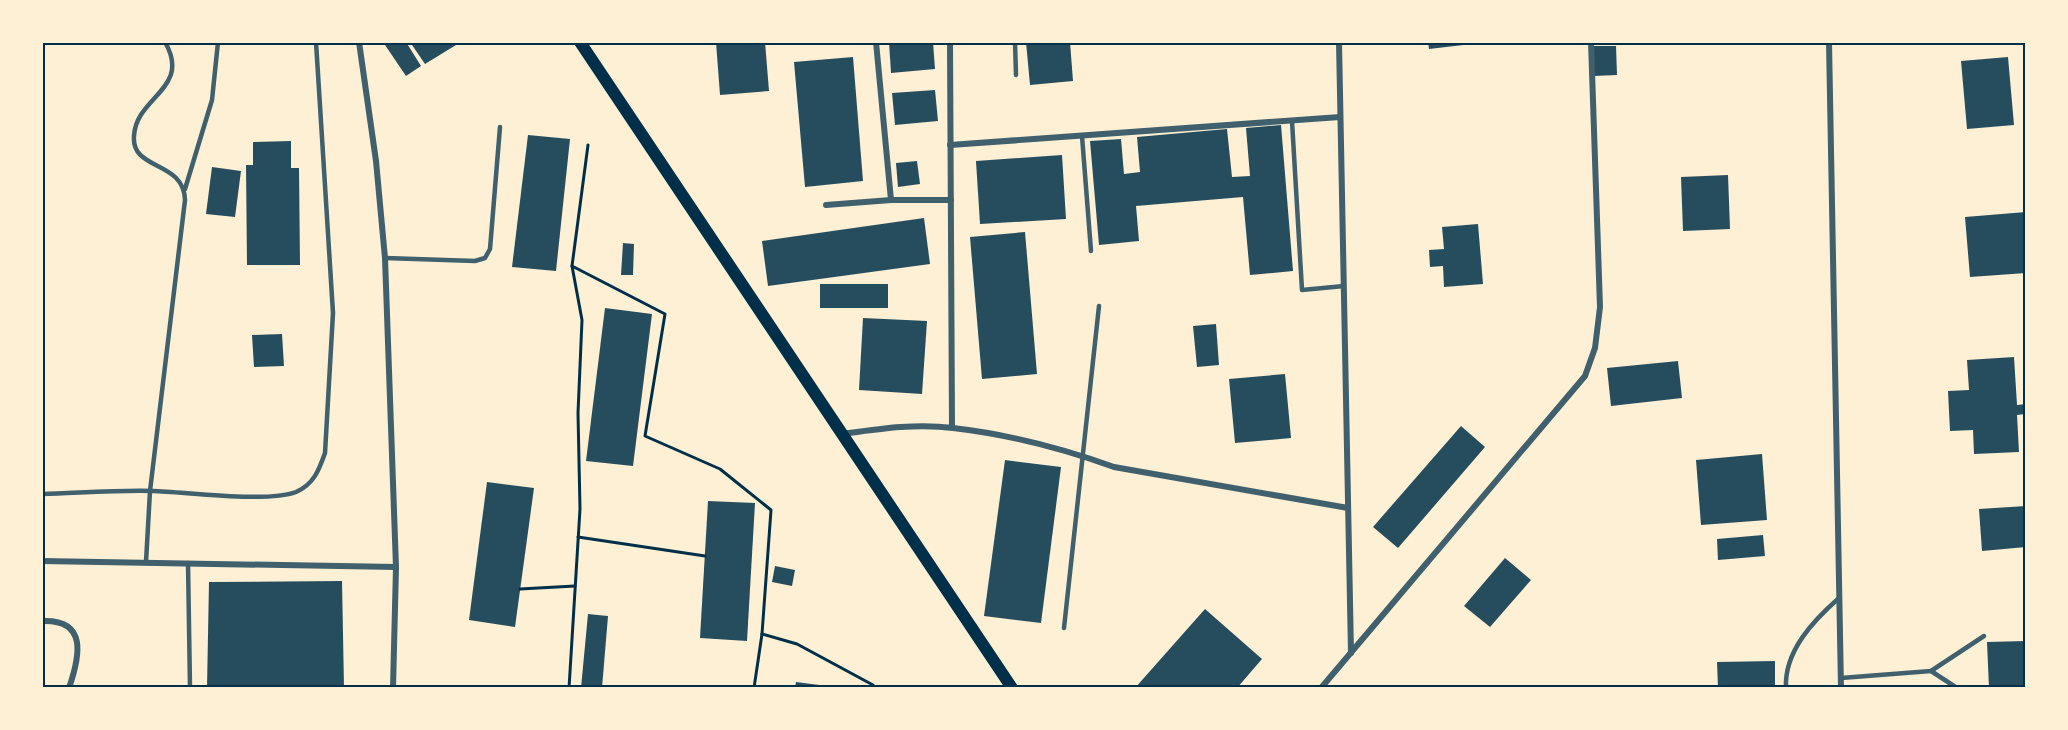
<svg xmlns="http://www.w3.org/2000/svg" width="2068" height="730" viewBox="0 0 2068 730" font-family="Mulish,sans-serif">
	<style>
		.building { fill: #264d5e }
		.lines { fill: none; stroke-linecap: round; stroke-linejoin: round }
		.path { stroke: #003049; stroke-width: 3 }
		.service { stroke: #3f606c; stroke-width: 4.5 }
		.minor { stroke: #3f606c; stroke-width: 6 }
		.secondary { stroke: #003049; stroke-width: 12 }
		.neatline { fill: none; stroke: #003049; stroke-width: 2 }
	</style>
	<rect width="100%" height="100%" fill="#fdf0d5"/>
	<!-- building -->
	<g class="building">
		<polygon points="383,42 406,42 421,66 406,76"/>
		<polygon points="410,42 454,42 456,45 425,64"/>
		<polygon points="716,42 765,42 769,91 720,95"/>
		<polygon points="889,42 933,42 935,69 891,73"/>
		<polygon points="1026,42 1070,42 1073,81 1030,85"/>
		<polygon points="1428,42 1471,42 1472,44 1429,49"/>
		<polygon points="1593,46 1616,46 1617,75 1594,76"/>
		<polygon points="853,57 863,181 805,187 794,62"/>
		<polygon points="2008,57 2014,125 1967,129 1961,61"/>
		<polygon points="935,90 938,121 895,125 892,93"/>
		<polygon points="1281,125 1293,271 1250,275 1243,197 1136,206 1139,241 1099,245 1090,141 1121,139 1124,174 1140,172 1137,137 1227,129 1232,177 1250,176 1246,128"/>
		<polygon points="528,135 570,139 556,271 512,267"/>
		<polygon points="291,141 291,168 299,168 300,265 247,265 246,165 253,165 253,142"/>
		<polygon points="1062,155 1066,219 980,224 976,161"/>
		<polygon points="917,161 920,184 898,187 896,163"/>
		<polygon points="212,167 241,171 235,217 206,214"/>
		<polygon points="1728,175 1730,229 1683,231 1681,177"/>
		<polygon points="2026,212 2026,273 1970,277 1965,217"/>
		<polygon points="924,218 930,264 768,286 762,241"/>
		<polygon points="1478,224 1483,284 1444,287 1443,266 1430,267 1429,250 1444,249 1442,227"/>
		<polygon points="1025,232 1037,374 982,379 970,237"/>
		<polygon points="623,243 634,244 633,275 621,275"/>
		<rect x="820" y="284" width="68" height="24"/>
		<polygon points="605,308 652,314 633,466 586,461"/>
		<polygon points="863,318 927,321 922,394 859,390"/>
		<polygon points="1216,324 1219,365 1197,367 1193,326"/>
		<polygon points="282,334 284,366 254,367 252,335"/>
		<polygon points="2014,357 2017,405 2026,404 2026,414 2017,415 2019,452 1974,454 1973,430 1950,431 1948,391 1969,390 1967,360"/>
		<polygon points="1678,361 1682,398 1611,406 1607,368"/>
		<polygon points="1285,374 1291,438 1235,443 1229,379"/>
		<polygon points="1461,426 1485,447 1398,548 1373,527"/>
		<polygon points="1762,454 1767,520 1701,525 1696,460"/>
		<polygon points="1005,460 1061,467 1041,623 984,616"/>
		<polygon points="487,482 534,488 515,627 469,620"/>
		<polygon points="708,501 755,503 747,641 700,638"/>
		<polygon points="2026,506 2026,547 1982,551 1979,509"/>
		<polygon points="1763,535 1765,556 1718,560 1717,539"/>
		<polygon points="1505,558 1531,580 1490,627 1464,606"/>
		<polygon points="775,566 795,570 792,586 772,582"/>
		<polygon points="342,581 344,688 207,688 209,582"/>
		<polygon points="1205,609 1262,659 1237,688 1135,688"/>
		<polygon points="588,614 608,616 602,688 581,688"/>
		<polygon points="2026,641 2026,688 1989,688 1987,642"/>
		<polygon points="1775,661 1775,688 1718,688 1717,662"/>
		<polygon points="796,682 835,687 835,688 795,688"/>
	</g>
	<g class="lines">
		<!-- path -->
		<g class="path">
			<polyline points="572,266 665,314 645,436 720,469 771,510 762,634 754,688"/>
			<polyline points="578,537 705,556"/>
			<polyline points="520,589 575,586"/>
			<polyline points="762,634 797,644 873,685 872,688"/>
			<polyline points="569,688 580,509 578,413 582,320 572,266 588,145"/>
		</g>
		<!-- service -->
		<g class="service">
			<polyline points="1015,42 1016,75"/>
			<polyline points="1292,121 1302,290 1344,286"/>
			<polyline points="1082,136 1091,251"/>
			<polyline points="185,189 212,100 218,42"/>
			<polyline points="385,258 475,261 485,258 490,249 500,127"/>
			<path d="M42,494C79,493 116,490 153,491C187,492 267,503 296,492C314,484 319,470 325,453L333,313L316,42"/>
			<path d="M146,562L150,491L185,200C184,160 131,171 134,136C136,96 192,89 165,42"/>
			<polyline points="188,563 190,688"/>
			<polyline points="1064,628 1099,306"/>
			<polyline points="1931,671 1957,688"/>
			<polyline points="1841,678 1931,671 1984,636"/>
			<path d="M1786,688C1784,651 1814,620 1839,598"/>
		</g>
		<!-- minor -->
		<g class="minor">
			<polyline points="359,42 376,161 385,258 396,567 393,688"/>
			<polyline points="876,42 891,200"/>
			<polyline points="950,42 952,427"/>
			<polyline points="1339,42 1351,653"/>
			<polyline points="1829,42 1841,688"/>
			<polyline points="950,145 1340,117"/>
			<polyline points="826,205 891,200 951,200"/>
			<path d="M842,434C878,429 916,423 953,428C1005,434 1064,449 1114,467L1348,508"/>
			<polyline points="42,561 396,567"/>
			<path d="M42,621C88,619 80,656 69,688"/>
			<polyline points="1321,688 1585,376 1595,348 1600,307 1591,42"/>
		</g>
		<!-- secondary -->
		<polyline class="secondary" points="580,42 1012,688"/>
	</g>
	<!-- border -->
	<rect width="2068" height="730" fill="none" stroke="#fdf0d5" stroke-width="87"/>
	<rect x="44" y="44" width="1980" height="642" class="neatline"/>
</svg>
